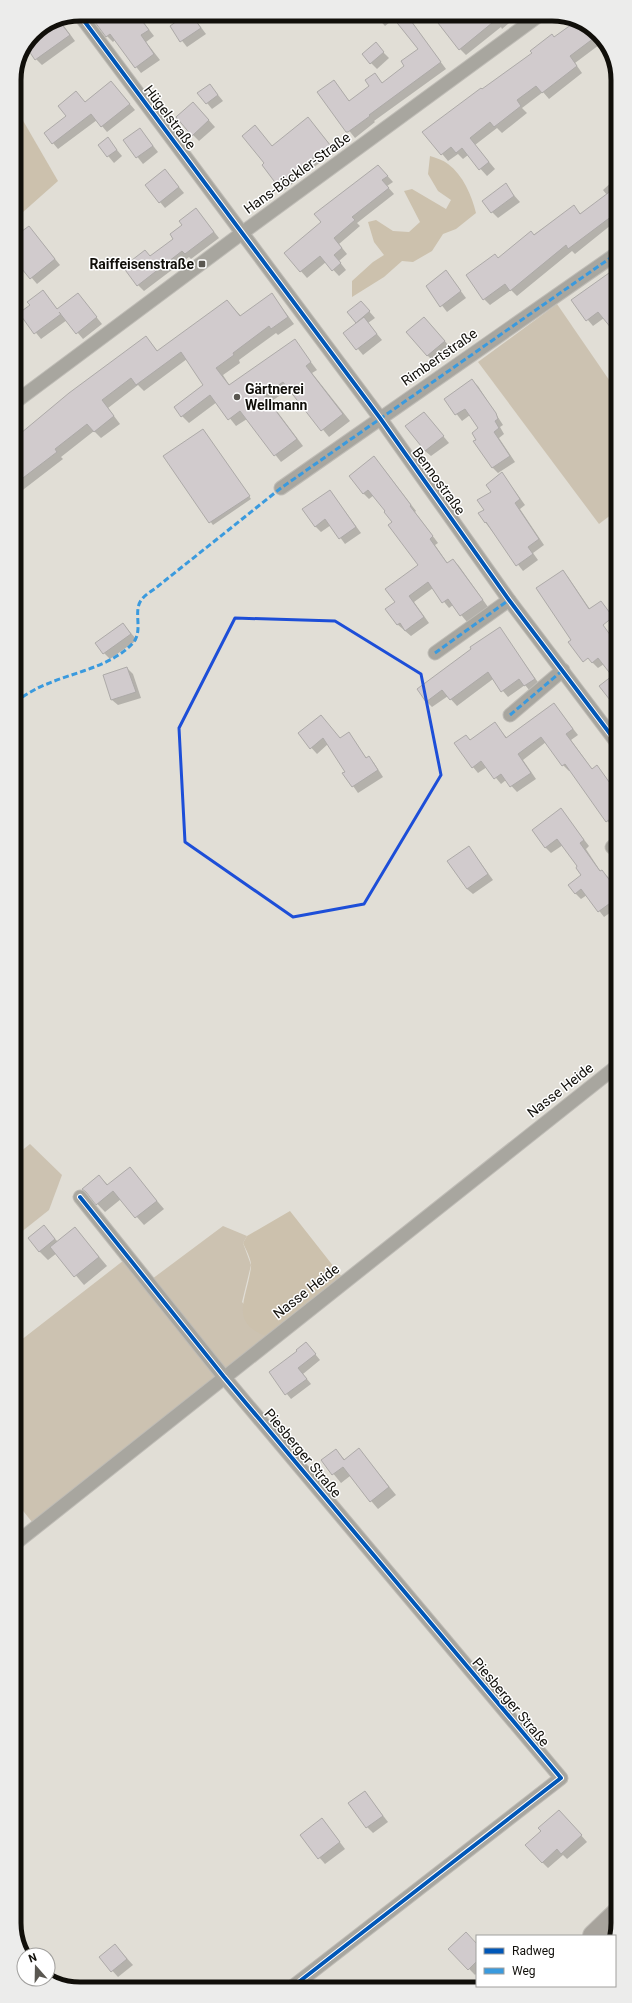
<svg xmlns="http://www.w3.org/2000/svg" width="632" height="2003" viewBox="0 0 632 2003" font-family="Roboto,sans-serif">
	<style>
		.green { fill: #ccc2b1 }
		.forest { fill: #ccc1ad }
		.shadow { fill: #0003 }
		.building { fill: #d1cbcd; stroke: #adaaa8 }
		.lines { fill: none; stroke-linecap: round; stroke-linejoin: round }
		.minor-casing { stroke: #bfbcb6; stroke-width: 15 }
		.motorway-casing { stroke: #bfbcb6; stroke-width: 24 }
		.minor { stroke: #a8a69f; stroke-width: 13 }
		.motorway { stroke: #a7a39c; stroke-width: 22 }
		.quiet { stroke: #3a9ade; stroke-width: 3; stroke-dasharray: 6 3; stroke-linecap: butt }
		.cycleway-casing { stroke: #fff; stroke-width: 6 }
		.cycleway { stroke: #0057b8; stroke-width: 4 }
		.marked { fill: none; stroke: #1d4ed8; stroke-width: 3; stroke-linejoin: round }
		.poi-dot { fill: #5a5751; stroke: #fff; stroke-width: 1.5 }
		.labels { text-anchor: middle; stroke-width: 3; stroke-linejoin: round; paint-order: stroke }
		.street-label { font-size: 14px; fill: #110f0a; stroke: #fff }
		.poi-label { font-size: 14px; font-weight: bold; fill: #110f0a; stroke: #fff; text-anchor: end }
		.rim { fill: none; stroke: #110f0a; stroke-width: 5 }
	</style>
	<rect width="100%" height="100%" fill="#e1ded6"/>
	<!-- green -->
	<g class="green">
		<polygon points="557,304 616,390 616,511 599,524 478,362"/>
		<polygon points="30,1144 62,1175 49,1210 15,1237 15,1156"/>
		<polygon points="223,1226 247,1236 243,1243 251,1265 242,1302 273,1338 36,1527 16,1502 16,1344 128,1257 148,1282"/>
	</g>
	<!-- forest -->
	<g class="forest">
		<polygon points="14,105 58,181 14,220"/>
		<path d="M430,156C436,158 443,160 448,164C463,175 472,196 476,213L456,229L443,234L432,251L413,262L402,261L384,277L352,297V281L373,262L384,255L374,242L368,222L376,220L393,231L409,232L420,222L404,191L412,189L446,209L451,200L438,191L428,174Z"/>
		<path d="M290,1211L345,1281L273,1338C226,1325 247,1300 251,1267C252,1260 246,1250 243,1243L247,1236Z"/>
	</g>
	<!-- shadow -->
	<g class="shadow">
		<polygon points="95,14 137,14 154,36 146,42 160,60 141,73 115,40 113,42 107,36"/>
		<polygon points="191,14 206,34 187,47 171,27"/>
		<polygon points="253,14 259,14 255,17"/>
		<polygon points="374,14 405,14 446,69 374,121 375,122 355,138 319,93 339,88 350,102 371,86 374,74 383,84 406,67 419,49 395,18 385,26"/>
		<polygon points="467,14 520,14 502,29 501,27 466,55 460,49"/>
		<polygon points="61,22 75,41 42,65 36,59 47,33 44,29"/>
		<polygon points="576,22 595,30 603,42 575,63 582,73 549,99 543,92 522,108 527,113 502,133 497,128 475,145 495,169 487,176 468,155 463,159 458,154 448,161 424,132"/>
		<polygon points="381,50 389,58 377,69 371,63"/>
		<polygon points="111,82 135,110 107,132 97,120 58,149 53,143 67,116"/>
		<polygon points="210,85 223,101 212,109 207,103"/>
		<polygon points="199,109 215,127 199,141 193,135"/>
		<polygon points="314,125 335,151 283,191 263,166 273,147"/>
		<polygon points="140,129 158,152 143,164 124,140"/>
		<polygon points="108,139 122,156 114,163 99,145"/>
		<polygon points="165,170 184,193 165,208 160,202"/>
		<polygon points="384,172 393,182 387,186 394,194 357,223 360,226 339,244 347,254 339,261 346,270 339,276 326,262 307,278 285,253"/>
		<polygon points="616,178 616,221 575,254 572,251 517,296 511,290 490,305 484,299 467,276 498,259 574,207 581,214 607,195 603,190"/>
		<polygon points="505,185 520,202 498,218 492,212"/>
		<polygon points="196,209 219,238 191,259 189,257 144,291 138,285 150,257 174,239"/>
		<polygon points="34,233 60,265 37,284 14,257"/>
		<polygon points="616,269 616,332 604,318 593,326 572,301"/>
		<polygon points="446,271 466,298 447,312 427,286"/>
		<polygon points="43,291 58,310 78,294 102,324 83,339 67,320 41,339 20,313 31,305"/>
		<polygon points="272,294 294,324 278,335 276,333 239,360 240,363 223,375 230,386 295,341 317,370 312,373 350,421 329,437 290,389 270,402 303,446 281,462 247,419 236,426 217,402 189,423 182,416 175,408 205,385 187,359 144,391 138,385 108,408 120,424 101,438 94,431 61,457 63,459 15,496 15,442 146,337 158,352 227,301 241,316"/>
		<polygon points="361,302 375,318 368,323 382,340 363,355 345,333 358,323 349,312"/>
		<polygon points="430,324 450,347 433,361 427,355"/>
		<polygon points="472,381 478,386 503,425 500,427 504,434 499,438 515,462 498,473 492,467 477,440 479,429 470,415 462,421 445,399"/>
		<polygon points="424,413 449,443 431,456 425,451"/>
		<polygon points="203,430 251,499 213,525 164,456"/>
		<polygon points="380,464 416,511 415,512 438,543 435,545 448,564 453,560 459,566 488,607 467,622 453,605 449,608 433,588 414,602 429,623 411,636 397,624 396,602 420,565 386,511 374,495 369,499 363,493"/>
		<polygon points="502,473 525,505 520,509 544,545 533,553 538,560 523,571 485,522 485,510"/>
		<polygon points="330,491 361,533 345,544 331,525 321,532 315,526"/>
		<polygon points="562,572 568,577 600,624 538,589"/>
		<polygon points="123,624 137,640 110,659 104,653"/>
		<polygon points="499,628 540,685 530,691 525,685 508,697 493,679 457,706 448,696 432,707 426,701 473,649"/>
		<polygon points="609,634 616,643 617,707 613,676 604,664 598,668 592,662"/>
		<polygon points="127,668 133,674 141,698 118,705 112,700"/>
		<polygon points="554,704 578,735 571,740 592,769 597,766 617,792 617,824 612,827 570,770 569,771 563,765 546,742 523,760 536,779 517,792 506,780 501,784 487,767 478,773 473,767 471,741 495,724 507,738"/>
		<polygon points="299,734 341,739 349,734 367,759 369,757 374,763 383,777 358,793 344,773 346,772 328,744 317,754"/>
		<polygon points="561,810 589,846 586,849 601,872 608,877 617,889 617,908 604,917 587,895 581,899 575,893 583,876 579,867 563,845 551,853 545,847"/>
		<polygon points="469,847 493,880 473,894 467,889"/>
		<polygon points="129,1168 164,1209 144,1225 121,1199 105,1212 83,1189 99,1176 108,1185"/>
		<polygon points="44,1227 58,1242 75,1228 107,1266 84,1285 57,1253 48,1260 39,1251"/>
		<polygon points="311,1349 320,1360 303,1374 311,1384 291,1399 270,1373"/>
		<polygon points="359,1449 396,1495 378,1509 350,1476 341,1483 322,1460 336,1450 345,1460"/>
		<polygon points="365,1792 388,1822 373,1833 367,1827"/>
		<polygon points="565,1817 587,1842 567,1859 563,1855 548,1868 542,1862 542,1831"/>
		<polygon points="327,1825 345,1849 325,1864 301,1836"/>
		<polygon points="115,1945 133,1965 118,1977 101,1958"/>
		<polygon points="477,1945 477,1973 475,1975 450,1949"/>
		<polygon points="86,1981 93,1989 76,1989"/>
	</g>
	<!-- building -->
	<g class="building">
		<polygon points="89,14 137,14 149,30 141,35 154,54 135,68 110,34 106,37"/>
		<polygon points="187,14 191,14 201,28 180,42 170,26"/>
		<polygon points="390,14 406,14 441,62 369,115 370,116 348,132 346,132 317,92 334,80 349,101 369,86 365,80 375,73 382,83 404,66 401,61 418,49"/>
		<polygon points="431,14 503,14 459,50"/>
		<polygon points="60,22 70,35 35,60 27,48 28,46 46,32 43,29"/>
		<polygon points="575,22 595,30 598,35 570,56 577,66 542,93 536,86 517,100 521,106 494,127 490,122 470,138 489,162 479,170 462,148 456,153 451,147 441,155 422,132 481,88 482,89 532,53 530,51 552,34 554,37"/>
		<polygon points="376,42 384,52 370,64 362,54"/>
		<polygon points="111,81 130,104 101,127 91,114 52,144 44,133 66,116 58,106 76,91 85,102"/>
		<polygon points="210,84 218,95 206,104 197,93"/>
		<polygon points="193,102 209,120 192,136 176,117"/>
		<polygon points="308,117 330,145 277,185 262,165 264,163 242,136 255,125 272,146"/>
		<polygon points="140,128 153,146 136,158 123,140"/>
		<polygon points="108,137 117,150 107,157 98,145"/>
		<polygon points="378,165 388,176 382,180 389,188 352,217 355,220 334,238 342,248 334,255 341,263 332,271 320,256 300,272 284,253 321,222 314,214"/>
		<polygon points="165,169 179,187 159,203 145,185"/>
		<polygon points="506,183 514,196 491,213 482,201"/>
		<polygon points="616,187 616,213 568,249 566,245 510,291 505,284 483,300 466,275 495,254 498,258 531,231 534,235 574,205 580,214"/>
		<polygon points="196,208 214,232 185,254 182,251 137,286 123,267 145,250 150,256 173,239 170,234 182,225 179,221"/>
		<polygon points="29,226 55,259 30,279 14,259 14,237"/>
		<polygon points="616,268 616,334 598,312 586,321 571,300"/>
		<polygon points="446,270 461,291 440,307 426,286"/>
		<polygon points="43,290 57,309 78,293 97,317 76,334 59,312 61,314 34,334 19,313 30,305 27,302"/>
		<polygon points="272,293 288,317 271,329 269,326 233,353 234,355 216,368 229,385 295,339 311,362 306,366 343,414 321,431 283,382 264,395 297,439 274,456 240,411 228,420 210,395 181,417 174,407 203,385 181,352 136,385 131,378 102,400 114,416 94,432 87,424 55,449 57,452 15,484 15,438 69,393 146,336 157,351 227,300 240,316"/>
		<polygon points="361,301 370,311 356,323 347,312"/>
		<polygon points="364,317 377,334 356,350 343,333"/>
		<polygon points="424,317 445,341 427,356 406,332"/>
		<polygon points="472,379 496,413 498,419 495,421 499,428 494,432 510,456 492,468 473,441 476,440 472,433 478,428 465,409 455,415 444,399"/>
		<polygon points="424,412 444,436 425,451 405,426"/>
		<polygon points="203,429 250,496 209,523 163,456"/>
		<polygon points="374,456 411,505 410,506 433,536 430,539 447,563 453,559 483,600 460,616 448,599 442,603 428,582 409,596 424,617 405,631 400,623 397,625 385,609 395,602 385,589 418,565 388,525 392,522 384,512 385,511 368,490 363,494 349,476"/>
		<polygon points="502,472 520,499 515,503 539,539 528,547 533,554 516,566 486,522 485,523 478,513 484,510 477,500 491,492 486,485"/>
		<polygon points="330,490 356,527 339,539 325,519 315,527 302,509"/>
		<polygon points="563,570 589,609 601,601 613,617 603,625 616,643 617,709 599,686 612,676 598,658 592,663 588,658 583,662 568,642 571,640 536,588"/>
		<polygon points="123,623 131,634 103,654 95,643"/>
		<polygon points="500,627 535,679 524,686 519,679 501,692 488,672 450,700 442,690 426,702 417,689 471,649 470,647"/>
		<polygon points="127,667 136,692 111,700 103,675"/>
		<polygon points="554,703 573,729 566,734 592,769 597,765 617,793 617,814 606,822 565,764 562,766 541,737 518,754 531,773 510,787 501,774 494,779 481,761 472,768 454,743 466,735 470,740 495,722 506,738"/>
		<polygon points="321,715 340,738 349,732 366,758 369,756 378,770 352,787 342,773 345,772 323,738 310,749 298,733"/>
		<polygon points="561,808 584,840 580,843 600,871 602,870 617,890 617,898 598,912 581,889 575,894 568,885 581,875 576,868 577,866 557,839 545,848 532,830"/>
		<polygon points="469,846 488,874 467,889 447,861"/>
		<polygon points="130,1167 157,1201 135,1218 113,1191 96,1205 86,1192 82,1189 99,1175 107,1185"/>
		<polygon points="44,1225 55,1239 39,1252 28,1238"/>
		<polygon points="75,1227 99,1257 74,1277 50,1247"/>
		<polygon points="306,1342 316,1354 298,1368 307,1379 285,1395 269,1372 297,1351 296,1350"/>
		<polygon points="359,1448 389,1487 370,1502 343,1467 332,1475 321,1460 336,1449 344,1460"/>
		<polygon points="365,1791 383,1816 366,1828 348,1803"/>
		<polygon points="559,1810 582,1835 561,1854 557,1849 542,1863 525,1845 541,1831 538,1828"/>
		<polygon points="322,1818 340,1842 318,1859 300,1835"/>
		<polygon points="466,1932 477,1944 477,1961 468,1970 448,1949"/>
		<polygon points="115,1944 127,1959 111,1972 99,1957"/>
	</g>
	<g class="lines">
		<defs>
			<g id="minor">
				<polyline points="79,14 380,418 509,600 617,743"/>
				<polyline points="14,403 242,233 541,14"/>
				<polyline points="281,488 616,254"/>
				<polyline points="435,653 509,600"/>
				<polyline points="510,715 563,670"/>
				<polyline points="612,847 617,843"/>
				<polyline points="80,1197 224,1377 561,1778 291,1988"/>
				<polyline points="16,1543 617,1066"/>
			</g>
			<g id="motorway">
				<polyline points="594,1936 618,1913"/>
				<polyline points="540,1987 541,1986"/>
			</g>
		</defs>
		<!-- minor casing -->
		<use href="#minor" class="minor-casing"/>
		<!-- motorway casing -->
		<use href="#motorway" class="motorway-casing"/>
		<!-- minor -->
		<use href="#minor" class="minor"/>
		<!-- motorway -->
		<use href="#motorway" class="motorway"/>
		<!-- quiet -->
		<g class="quiet">
			<polyline points="435,653 509,600"/>
			<path d="M15,702C25,695 36,688 47,684C75,672 112,666 133,643C144,630 132,611 142,599C146,594 152,591 157,587L281,488L616,254"/>
			<polyline points="510,715 563,670"/>
			<polyline points="612,847 617,843"/>
		</g>
		<defs>
			<g id="cycleway">
				<polyline points="79,14 380,418 509,600 617,743"/>
				<polyline points="80,1197 224,1377 561,1778 291,1988"/>
			</g>
		</defs>
		<!-- cycleway casing -->
		<use href="#cycleway" class="cycleway-casing"/>
		<!-- cycleway -->
		<use href="#cycleway" class="cycleway"/>
	</g>
	<!-- marked area -->
	<path class="marked" d="M235,618L335,621L421,674L441,775L364,904L293,917L185,842L179,728Z"/>
	<!-- markers -->
	<g class="poi-dot">
		<rect x="198" y="260" width="8" height="8" rx="2"/>
		<circle cx="237" cy="397" r="4"/>
	</g>
	<g class="labels">
		<!-- street labels -->
		<g class="street-label">
			<text transform="translate(170 117) rotate(53)" y="5">Hügelstraße</text>
			<text transform="translate(297 173) rotate(-36)" y="5">Hans-Böckler-Straße</text>
			<text transform="translate(439 357) rotate(-35)" y="5">Rimbertstraße</text>
			<text transform="translate(439 481) rotate(54)" y="5">Bennostraße</text>
			<text transform="translate(560 1090) rotate(-38)" y="5">Nasse Heide</text>
			<text transform="translate(306 1291) rotate(-38)" y="5">Nasse Heide</text>
			<text transform="translate(303 1453) rotate(50)" y="5">Piesberger Straße</text>
			<text transform="translate(511 1702) rotate(50)" y="5">Piesberger Straße</text>
		</g>
		<!-- poi labels -->
		<g class="poi-label">
			<text x="194" y="269">Raiffeisenstraße</text>
			<text x="245" y="394" text-anchor="start">Gärtnerei<tspan x="245" dy="16">Wellmann</tspan></text>
		</g>
	</g>
	<!-- crop -->
	<path d="M0 0H632V2003H0ZM80 21H552A59 59 0 0 1 611 80V1923A59 59 0 0 1 552 1982H80A59 59 0 0 1 21 1923V80A59 59 0 0 1 80 21Z" fill="#ececeb" fill-rule="evenodd"/>
	<path class="rim" d="M80 21H552A59 59 0 0 1 611 80V1923A59 59 0 0 1 552 1982H80A59 59 0 0 1 21 1923V80A59 59 0 0 1 80 21Z"/>
	<!-- legend -->
	<rect x="476" y="1935" width="140" height="52" fill="#ffffff" stroke="#a09f9d"/>
	<rect x="484" y="1948" width="20" height="6" fill="#0057b8" stroke="#a09f9d"/>
	<text x="512" y="1955" font-size="12" fill="#110f0a">Radweg</text>
	<rect x="484" y="1968" width="20" height="6" fill="#3a9ade" stroke="#a09f9d"/>
	<text x="512" y="1975" font-size="12" fill="#110f0a">Weg</text>
	<!-- north arrow -->
	<g transform="translate(36 1967) rotate(340)"><circle r="19" fill="#ffffff" stroke="#a09f9d"/>
	<path d="M0-3L7 15L0 10L-7 15Z" fill="#5a5751"/>
	<text y="-6" font-size="11" font-weight="bold" text-anchor="middle" fill="#110f0a">N</text>
	</g>
</svg>
